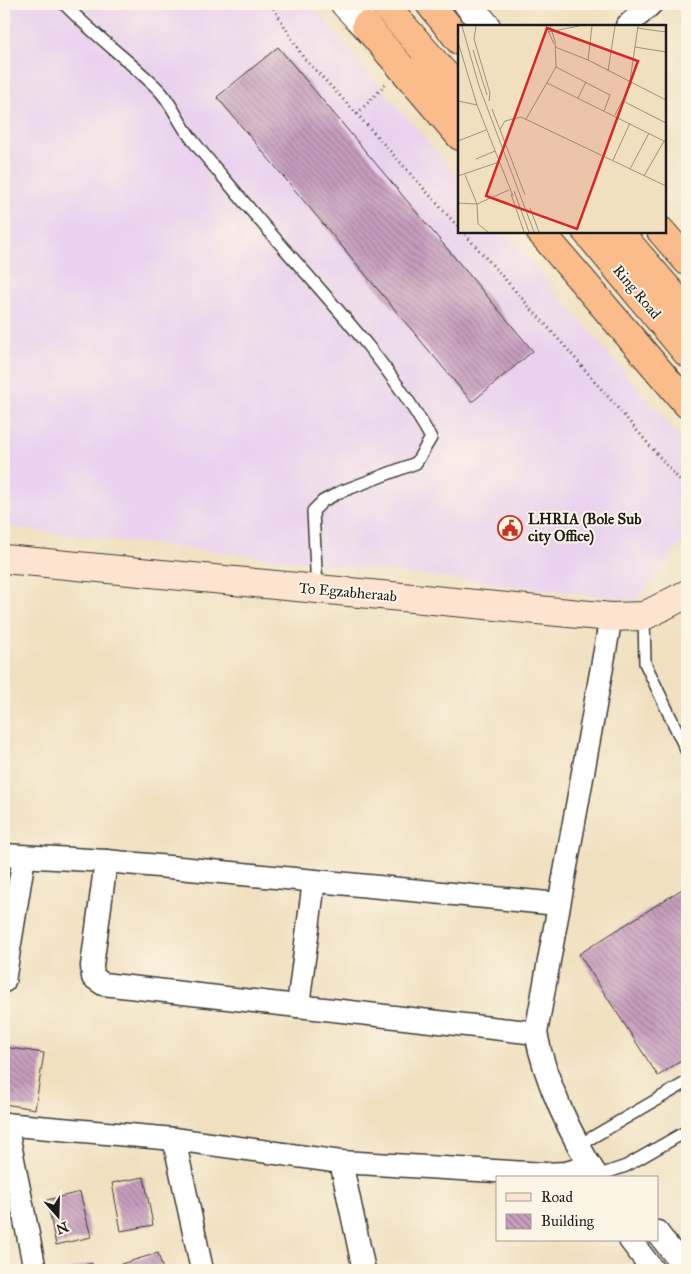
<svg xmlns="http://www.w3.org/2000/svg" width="691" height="1274" viewBox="0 0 691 1274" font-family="'IM FELL Great Primer',serif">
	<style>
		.built { fill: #e9d2ee }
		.building { fill: url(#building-back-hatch) }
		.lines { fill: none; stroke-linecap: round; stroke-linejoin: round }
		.service-casing { stroke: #3c3935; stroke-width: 14 }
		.minor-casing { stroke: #3c3935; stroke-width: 25 }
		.tertiary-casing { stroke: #3c3935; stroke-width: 30 }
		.secondary-casing { stroke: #3c3935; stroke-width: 30 }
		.trunk-casing { stroke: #3c3935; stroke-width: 30 }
		.path { stroke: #3c3935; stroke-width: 3; stroke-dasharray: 1 4; stroke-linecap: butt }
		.service { stroke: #fff; stroke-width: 11 }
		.minor { stroke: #fff; stroke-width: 22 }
		.tertiary { stroke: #fff; stroke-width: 28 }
		.secondary { stroke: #fde4d0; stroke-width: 28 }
		.trunk { stroke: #f9bc8a; stroke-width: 28 }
		.labels { text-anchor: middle; stroke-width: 4; stroke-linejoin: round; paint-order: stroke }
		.street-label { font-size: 15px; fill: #1c1c1c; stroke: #fcf5e5 }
		.poi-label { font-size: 15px; font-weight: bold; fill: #1c1c1c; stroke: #fcf5e5; text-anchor: start }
		.inset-road { fill: none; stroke: #9b927e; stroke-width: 1 }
		.view { fill: #d62828; fill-opacity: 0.15; stroke: #d62828; stroke-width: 2.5 }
		.inset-edge { fill: none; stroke: #1c1c1c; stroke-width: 2.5 }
	</style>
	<defs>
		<pattern id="building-back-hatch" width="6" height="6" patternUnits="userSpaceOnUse" patternTransform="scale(1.25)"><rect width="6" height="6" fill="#c69ebe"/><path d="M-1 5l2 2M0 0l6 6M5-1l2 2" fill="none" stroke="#a0809a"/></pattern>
	</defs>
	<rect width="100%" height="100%" fill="#fcf5e5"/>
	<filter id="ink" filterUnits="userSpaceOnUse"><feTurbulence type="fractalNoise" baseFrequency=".02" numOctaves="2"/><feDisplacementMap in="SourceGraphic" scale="10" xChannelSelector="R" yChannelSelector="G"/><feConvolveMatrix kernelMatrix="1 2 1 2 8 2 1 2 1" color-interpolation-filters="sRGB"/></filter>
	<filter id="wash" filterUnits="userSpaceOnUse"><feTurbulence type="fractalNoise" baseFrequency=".0096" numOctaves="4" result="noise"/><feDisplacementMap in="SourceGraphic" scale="20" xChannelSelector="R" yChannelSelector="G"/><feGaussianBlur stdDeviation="1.12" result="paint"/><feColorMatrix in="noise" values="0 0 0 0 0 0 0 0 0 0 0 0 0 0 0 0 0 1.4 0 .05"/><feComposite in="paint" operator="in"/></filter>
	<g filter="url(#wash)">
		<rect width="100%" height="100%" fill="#f0e0c0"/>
		<!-- built -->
		<polygon class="built" points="4,4 310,4 460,180 460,231 504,231 687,446 687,536 636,600 4,527"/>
		<g id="blocks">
			<!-- building -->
			<g class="building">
				<polygon points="278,47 533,351 472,402 217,97"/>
				<polygon points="687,886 687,1057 658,1076 579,954"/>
				<polygon points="4,1047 44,1053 35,1109 4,1104"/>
				<polygon points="144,1177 153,1225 121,1231 112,1183"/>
				<polygon points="80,1192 91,1237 56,1245 47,1200"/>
				<polygon points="158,1253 163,1270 123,1270 121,1264"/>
				<polygon points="92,1263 94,1270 68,1270"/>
			</g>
		</g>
	</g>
	<g filter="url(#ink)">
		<use href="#blocks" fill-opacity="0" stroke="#3c3935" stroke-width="1"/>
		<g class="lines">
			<defs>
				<g id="service">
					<path d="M64,4C93,34 127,59 157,88C170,100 176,117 186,131C202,154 221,174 239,196C304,275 381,348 431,438L416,463L340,492L323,501L313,511L317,589"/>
					<polyline points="644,616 645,663 687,752"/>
					<polyline points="579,1145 687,1082"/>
					<polyline points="597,1176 626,1166 687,1131"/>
				</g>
				<g id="minor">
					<polyline points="627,26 651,4"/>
					<polyline points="4,855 106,861 558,904"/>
					<polyline points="106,861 92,966 93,977 103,984 536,1033"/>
					<polyline points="4,981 24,857"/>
					<polyline points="298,1006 314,881"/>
					<polyline points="4,1124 174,1139 341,1162 545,1174 566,1173 590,1166"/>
					<polyline points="6,1124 35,1270"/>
					<polyline points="174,1139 202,1270"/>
					<polyline points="341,1162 364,1270"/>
					<path d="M598,1178C571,1137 545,1081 536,1033L611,617"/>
					<polyline points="657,1232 686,1270"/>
					<polyline points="630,1240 653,1270"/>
				</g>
				<g id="tertiary">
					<polyline points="345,4 366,26"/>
					<polyline points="468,4 486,26"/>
				</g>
				<polyline id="secondary" points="4,559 611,617 644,616 687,594"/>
				<g id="trunk">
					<polyline points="384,4 450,80"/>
					<polyline points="430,4 460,41"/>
					<polyline points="366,26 460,136"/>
					<polyline points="420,70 460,103"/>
					<polyline points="540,231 687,404"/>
					<polyline points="586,231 687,353"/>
					<polyline points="618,231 687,311"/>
					<polyline points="661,231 687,261"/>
				</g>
			</defs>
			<!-- service casing -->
			<use href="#service" class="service-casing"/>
			<!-- minor casing -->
			<use href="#minor" class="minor-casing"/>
			<!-- tertiary casing -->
			<use href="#tertiary" class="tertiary-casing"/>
			<!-- secondary casing -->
			<use href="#secondary" class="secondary-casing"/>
			<!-- trunk casing -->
			<use href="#trunk" class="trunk-casing"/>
			<!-- path -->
			<g class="path">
				<polyline points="271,4 303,57 357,114 460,229"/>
				<polyline points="357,114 386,84"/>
				<polyline points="462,231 568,350 687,489"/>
			</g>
			<!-- service -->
			<use href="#service" class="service"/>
			<!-- minor -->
			<use href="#minor" class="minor"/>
			<!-- tertiary -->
			<use href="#tertiary" class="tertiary"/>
			<!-- secondary -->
			<use href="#secondary" class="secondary"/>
			<!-- trunk -->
			<use href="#trunk" class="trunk"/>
		</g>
	</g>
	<!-- icons -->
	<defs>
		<symbol id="civic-ring" viewBox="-11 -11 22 22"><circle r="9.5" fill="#fcf5e5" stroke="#c8321e" stroke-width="1.5"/><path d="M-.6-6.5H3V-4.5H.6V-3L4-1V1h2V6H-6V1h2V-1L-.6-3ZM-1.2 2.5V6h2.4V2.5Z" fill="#c8321e"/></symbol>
	</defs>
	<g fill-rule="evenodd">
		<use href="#civic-ring" x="496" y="514" width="28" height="28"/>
	</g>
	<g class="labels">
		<!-- street labels -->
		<g class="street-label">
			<text transform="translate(637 292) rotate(50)" y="5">Ring Road</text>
			<text transform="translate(348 592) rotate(5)" y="5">To Egzabheraab</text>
		</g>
		<!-- poi labels -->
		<g class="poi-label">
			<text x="528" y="524">LHRIA (Bole Sub<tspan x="528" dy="17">city Office)</tspan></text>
		</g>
	</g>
	<!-- overview -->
	<g transform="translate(458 25)">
		<rect width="208" height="208" fill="#f0e0c0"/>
		<path class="inset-road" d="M4,1L21,61L76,207M18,1L16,14L32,68L31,76M88,1L96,19M179,3L208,7M90,7L121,1M0,17L19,80L55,171M97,22L130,35L208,75M177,22L208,27M15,25L29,70M130,35L134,1M98,42L152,70L146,86M150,46L157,1M172,56L180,1M89,58L208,117M120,73L128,57M0,76L19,80M165,76L208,98M34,84L67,170M157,90L174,57M68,94L98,42L97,16L92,1M42,104L47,96L63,92L208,161M0,116L28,105M18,134L37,126M155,135L172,98M172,144L191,108M7,150L19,179L51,165M0,151L41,137M186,151L206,116M56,166L71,207M53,169L66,207M0,178L19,179L20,199L30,207M72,183L81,207"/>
		<path class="view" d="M89,3L180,36L119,204L28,171Z"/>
		<rect width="208" height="208" class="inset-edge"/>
	</g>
	<!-- margin -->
	<rect width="691" height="1274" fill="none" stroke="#fcf5e5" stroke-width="20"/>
	<!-- legend -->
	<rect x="496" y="1176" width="162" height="65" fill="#fcf5e5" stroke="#a29e95"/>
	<rect x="506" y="1193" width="25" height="8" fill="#fde4d0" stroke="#a29e95"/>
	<text x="541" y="1202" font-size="15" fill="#1c1c1c">Road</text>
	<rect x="506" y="1214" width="25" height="15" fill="url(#building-back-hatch)" stroke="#a29e95"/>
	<text x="541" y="1226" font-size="15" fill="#1c1c1c">Building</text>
	<!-- north arrow -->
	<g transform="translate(58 1216) rotate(160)" stroke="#fcf5e5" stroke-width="4" paint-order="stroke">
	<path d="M0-4L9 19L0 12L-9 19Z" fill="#1c1c1c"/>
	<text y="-8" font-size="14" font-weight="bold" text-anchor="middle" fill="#1c1c1c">N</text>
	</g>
</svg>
